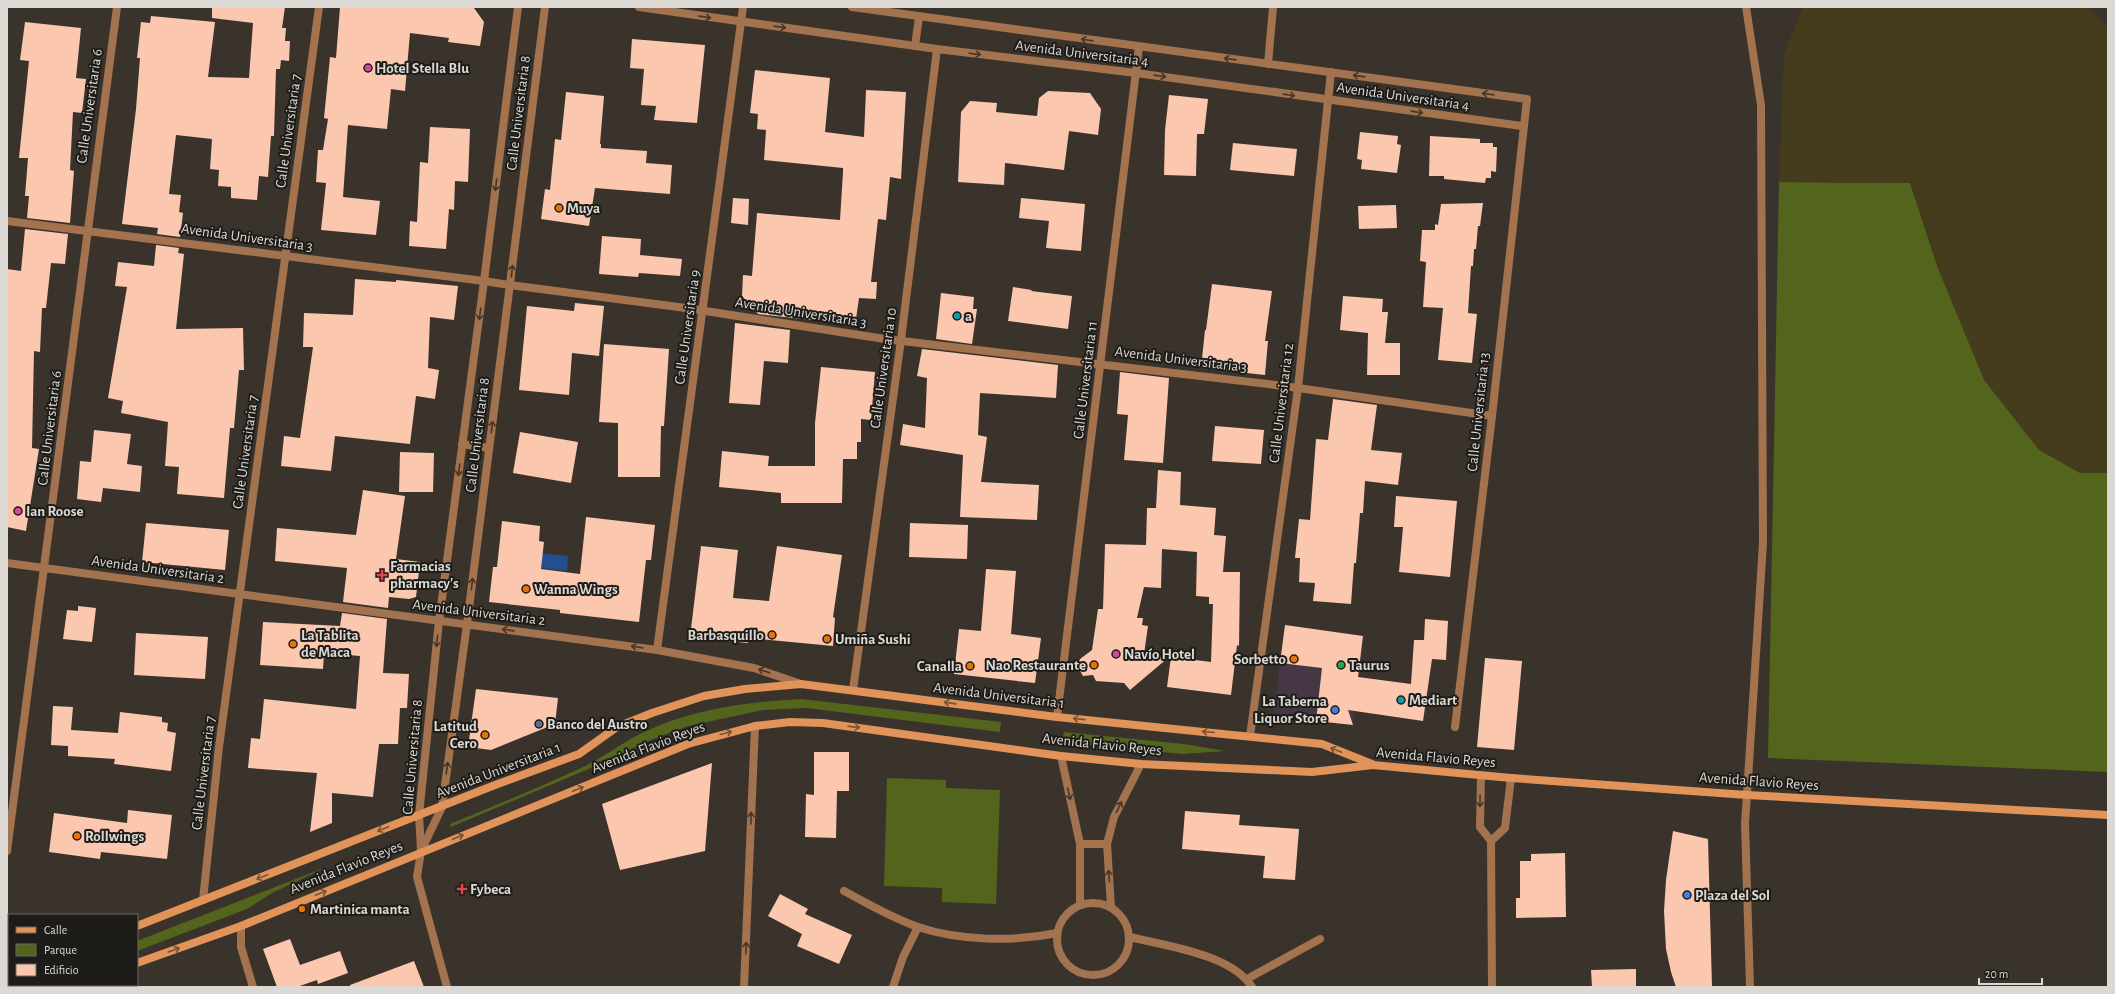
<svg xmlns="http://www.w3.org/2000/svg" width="2115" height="994" viewBox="0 0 2115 994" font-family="'Alegreya Sans',sans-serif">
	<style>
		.commercial { fill: #463744 }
		.green { fill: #53651c }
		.sand { fill: #443c1c }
		.water { fill: #234f8e }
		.building { fill: #fcc7af }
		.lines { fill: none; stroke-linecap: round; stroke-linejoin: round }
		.service { stroke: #a3724f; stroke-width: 8 }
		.pedestrian { stroke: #a3724f; stroke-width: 8 }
		.minor { stroke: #a3724f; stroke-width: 8 }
		.tertiary { stroke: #a3724f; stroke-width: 8 }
		.secondary { stroke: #e1935a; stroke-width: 8 }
		.oneway { stroke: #463628 }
		.oneway2 { stroke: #765236 }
		.hotel-dot { fill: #d1479c; stroke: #1e1c18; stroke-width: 1.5 }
		.food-dot { fill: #e8710a; stroke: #1e1c18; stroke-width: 1.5 }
		.culture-dot { fill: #0f9aa8; stroke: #1e1c18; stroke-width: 1.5 }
		.health-dot { fill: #e0444e; stroke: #1e1c18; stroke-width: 1.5 }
		.leisure-dot { fill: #2e9e5b; stroke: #1e1c18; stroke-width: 1.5 }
		.shop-dot { fill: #3f7fe0; stroke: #1e1c18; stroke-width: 1.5 }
		.service-dot { fill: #5c6f8a; stroke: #1e1c18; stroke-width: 1.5 }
		.labels { text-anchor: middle; stroke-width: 4; stroke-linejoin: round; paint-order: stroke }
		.street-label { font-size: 15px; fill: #dcd9d4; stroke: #1e1c18 }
		.poi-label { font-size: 15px; font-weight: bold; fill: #dcd9d4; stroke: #1e1c18; text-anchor: start }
	</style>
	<rect width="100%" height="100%" fill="#39332c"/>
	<!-- commercial -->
	<polygon class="commercial" points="1285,627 1363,636 1353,724 1273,715"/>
	<!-- green -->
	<g class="green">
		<polygon points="1779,182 1910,183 1939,271 2080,473 2108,473 2108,772 1768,758"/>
		<path d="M801,699L1001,722L1000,732L806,708L763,710L688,726L645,742L612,759L451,827L450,824C493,806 536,789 579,769C601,759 620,744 642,733C692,709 747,702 801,699Z"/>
		<polygon points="1064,732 1184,744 1225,751 1183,754 1062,743"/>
		<polygon points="887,778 946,780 946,788 1000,790 996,904 942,902 942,888 884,886"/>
		<polygon points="329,866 272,893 247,909 137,951 137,941"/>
	</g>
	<!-- sand -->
	<polygon class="sand" points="1803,7 2087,7 2108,28 2108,473 2080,473 2039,450 1984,380 1939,271 1910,183 1779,182 1784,54"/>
	<!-- water -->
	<polygon class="water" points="535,553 568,556 567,571 514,565"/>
	<!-- building -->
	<g class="building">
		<polygon points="212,7 285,7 282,28 286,28 285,41 290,41 289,61 281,60 280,69 276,69 274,136 271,136 268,177 259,176 257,200 231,198 231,187 218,186 219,170 210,169 212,139 176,135 169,194 181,195 179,212 183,213 180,237 157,234 158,228 122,224 136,109 140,58 137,58 141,22 150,23 151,16 215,22 208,77 249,78 253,23 212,18"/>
		<polygon points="340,7 467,7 474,8 484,22 480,46 448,42 449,38 410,33 405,91 391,89 387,129 348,125 343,197 380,201 376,235 321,230 326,183 316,182 318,150 323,150 328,119 324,118 330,57 336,58"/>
		<polygon points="25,22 81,28 76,78 86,79 82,113 73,112 70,170 74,171 70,223 27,218 29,196 25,196 28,158 19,158 29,61 20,60"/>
		<polygon points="632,39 705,45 697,123 654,120 656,106 641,105 644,69 630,68"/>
		<polygon points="755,70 830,78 825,132 864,137 866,90 906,92 901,179 890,177 886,220 878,219 871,282 877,282 876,299 859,298 856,319 840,317 839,323 758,314 742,296 743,275 752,276 757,213 840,220 843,172 843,168 764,160 766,130 757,129 758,114 750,113"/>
		<polygon points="1048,91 1090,93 1101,109 1098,135 1069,131 1064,170 1005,163 1004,185 958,182 961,112 970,101 997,103 996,112 1037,116 1039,98"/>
		<polygon points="566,92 604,96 600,144 601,144 601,148 647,151 646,163 672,165 670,194 595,188 589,226 541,219 545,189 550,190 555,139 561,140"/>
		<polygon points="1169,95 1208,99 1204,134 1197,134 1196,176 1164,175 1165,130"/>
		<polygon points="430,127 470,129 468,182 455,181 454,210 449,209 446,249 409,246 410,221 417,222 420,162 428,163"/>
		<polygon points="1360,132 1398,136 1397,144 1401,145 1397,173 1361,169 1362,160 1357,159"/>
		<polygon points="1430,136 1480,139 1480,143 1493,143 1493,147 1497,147 1496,172 1491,171 1491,178 1486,178 1485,183 1444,179 1444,176 1429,176"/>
		<polygon points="1233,143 1297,149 1294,176 1230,170"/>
		<polygon points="733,198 749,199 748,225 731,223"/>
		<polygon points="1021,198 1085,204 1081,251 1046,248 1049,221 1019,218"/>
		<polygon points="1483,203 1480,226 1478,226 1476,249 1474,249 1473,266 1471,266 1468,313 1477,314 1472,363 1438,360 1443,308 1423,307 1426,262 1420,261 1422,230 1435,230 1435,224 1438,225 1441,204"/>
		<polygon points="1396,205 1397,228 1359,229 1358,206"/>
		<polygon points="25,229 68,234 65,264 51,263 46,308 42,308 40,352 34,351 32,448 39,449 26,531 7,527 7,269 21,271"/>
		<polygon points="602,236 641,239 640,255 682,259 680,276 639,273 638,277 599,274"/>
		<polygon points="156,245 179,248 178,253 184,254 176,329 243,328 244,370 239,370 234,428 230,428 224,498 177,494 179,467 165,466 168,422 121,413 123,401 108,398 127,287 115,286 118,262 154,266"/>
		<polygon points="355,279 396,282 396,280 458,286 454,320 430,317 428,368 439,370 435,399 416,396 410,444 335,436 331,471 281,466 284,436 300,438 313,347 303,347 304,313 353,315"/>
		<polygon points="1212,284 1272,291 1265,341 1268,341 1265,375 1201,368 1205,330 1206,330"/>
		<polygon points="1013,287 1032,290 1031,291 1072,296 1068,329 1008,321"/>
		<polygon points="941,293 974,297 973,309 977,309 972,344 936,339"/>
		<polygon points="1343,296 1383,299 1382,312 1388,312 1385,343 1400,343 1400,375 1367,375 1368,333 1340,330"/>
		<polygon points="575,303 604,306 599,356 572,353 569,395 519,390 527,306 574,311"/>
		<polygon points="735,323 790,330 788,363 764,361 760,405 729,403"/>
		<polygon points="604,344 669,349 664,426 661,426 660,477 618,477 618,423 599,422"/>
		<polygon points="922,349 1058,365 1056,398 980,393 978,435 987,437 981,482 1039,485 1037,520 960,517 963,455 900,445 903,424 925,428 927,378 917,376"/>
		<polygon points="821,367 875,372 871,420 861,419 861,442 857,442 857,459 843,459 842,503 781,503 781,493 719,487 722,451 769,456 768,466 815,466 815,423"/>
		<polygon points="1120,372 1169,378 1163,463 1124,460 1128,415 1117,414"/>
		<polygon points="1333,399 1377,405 1371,450 1402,453 1398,485 1365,481 1363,513 1360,513 1356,563 1354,563 1351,604 1313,601 1315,583 1299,582 1300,558 1295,558 1299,519 1310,520 1316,439 1328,440"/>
		<polygon points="1215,426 1264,430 1261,464 1212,461"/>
		<polygon points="94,430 131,434 127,464 142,466 140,492 103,488 101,502 77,499 80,461 91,462"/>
		<polygon points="520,432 578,442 571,483 513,473"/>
		<polygon points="400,452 434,453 433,492 399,492"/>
		<polygon points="1158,470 1181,472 1180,505 1216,508 1214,535 1226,536 1223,572 1240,572 1239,646 1237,645 1231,695 1167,687 1171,657 1211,662 1213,604 1209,604 1209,597 1196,596 1197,552 1162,549 1161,588 1144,587 1137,618 1143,618 1142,625 1148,626 1144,654 1169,657 1130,690 1124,683 1096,681 1093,675 1083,676 1077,666 1080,659 1092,650 1098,609 1103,609 1105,544 1146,545 1147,508 1156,508"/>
		<polygon points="363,490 405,496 396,559 420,562 416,597 409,599 389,597 388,608 343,602 347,568 275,561 277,528 356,535"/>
		<polygon points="1396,496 1457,501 1450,577 1399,572 1403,527 1394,527"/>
		<polygon points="586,517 655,525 651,560 646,560 639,622 560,613 560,610 489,602 493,567 497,567 502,521 540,526 539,541 544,542 541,569 580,574"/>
		<polygon points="146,523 229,530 225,570 142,562"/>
		<polygon points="910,523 968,525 967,559 909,557"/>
		<polygon points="701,546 738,550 733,598 769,601 777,546 842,555 833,617 835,618 833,646 748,638 748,643 690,637"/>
		<polygon points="986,569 1016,571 1011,634 1041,638 1035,683 954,674 959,629 981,631"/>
		<polygon points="78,606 96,608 92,642 63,639 67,610 78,611"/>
		<polygon points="342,613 387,619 383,673 409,674 407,708 400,708 398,744 379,744 373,797 332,793 332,823 310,832 317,773 248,768 251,738 260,739 264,699 356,709 360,656 324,653 323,669 260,665 263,622 340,626"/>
		<polygon points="1425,619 1448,621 1446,660 1432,659 1423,721 1348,710 1353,725 1316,721 1322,668 1280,663 1285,625 1363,636 1358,677 1411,684 1414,640 1424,640"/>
		<polygon points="136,633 208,637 205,679 134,675"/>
		<polygon points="1485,658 1522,661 1514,750 1477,747"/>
		<polygon points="476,689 558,698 555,724 491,750 468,747"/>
		<polygon points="53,706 73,707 71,730 118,733 120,712 162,717 162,722 168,723 167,731 176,733 171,771 114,764 115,759 68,756 68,746 51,745"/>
		<polygon points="814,752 849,752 849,791 837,791 836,838 805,837 806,794 814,795"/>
		<polygon points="712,763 705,851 620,870 602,804"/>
		<polygon points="128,810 172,815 167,859 101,852 100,859 49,852 54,813 127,823"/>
		<polygon points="1185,811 1240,815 1239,825 1299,829 1295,880 1263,878 1265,856 1182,849"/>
		<polygon points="1673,831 1708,839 1712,987 1676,987 1671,972 1666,949 1664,911 1666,880"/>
		<polygon points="1565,853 1566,917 1516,918 1516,898 1520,898 1520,861 1531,861 1531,854"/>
		<polygon points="780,894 808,909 805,914 852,935 839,964 797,946 802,934 768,916"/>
		<polygon points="290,939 300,965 340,951 348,973 318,984 317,980 297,987 277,987 263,949"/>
		<polygon points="414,961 424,987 350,987 350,985"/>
		<polygon points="1636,969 1636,987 1592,987 1591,970"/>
	</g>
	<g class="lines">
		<!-- service -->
		<g class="service">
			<polyline points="1481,776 1480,827 1491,841 1492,987"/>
			<polyline points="1747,795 1745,823 1750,987"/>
			<polyline points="1491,841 1505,828 1511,778"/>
		</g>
		<!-- pedestrian -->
		<g class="pedestrian">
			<polyline points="7,221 484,281"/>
			<polyline points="510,285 686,308 885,339 1284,386 1492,416"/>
		</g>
		<!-- minor -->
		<g class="minor">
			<polyline points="639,7 937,49 1136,73 1522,126"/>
			<polyline points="852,7 1527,99 1492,416 1455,727"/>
			<polyline points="915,46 919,17"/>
			<polyline points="1268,64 1273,7"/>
			<polyline points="7,563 657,650 754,668 801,684"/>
			<polyline points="657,650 743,7"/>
			<polyline points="853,690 901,340 937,49"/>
			<polyline points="1057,717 1139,47"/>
			<polyline points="1250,736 1298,388 1331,72"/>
			<polyline points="1061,756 1080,844 1080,905"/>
			<polyline points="1080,844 1107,844"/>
			<path d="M7,851C45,570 79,288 117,7"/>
			<polyline points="421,851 417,877 447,987"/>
			<path d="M844,891C868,904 892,918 918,927C960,941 1014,942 1057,933"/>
			<polyline points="203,900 219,747 319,7"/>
			<circle cx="1093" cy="939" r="36"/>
			<polyline points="1111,907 1107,844 1114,817 1141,764"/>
			<polyline points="241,926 241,947 253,987"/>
			<path d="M1130,937C1166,946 1231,954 1252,987"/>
			<polyline points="1247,979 1320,939"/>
			<polyline points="744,987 755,726"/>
			<polyline points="893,987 903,957 918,927"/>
		</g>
		<!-- tertiary -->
		<g class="tertiary">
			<polyline points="1746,7 1761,105 1763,543 1747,795"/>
			<polyline points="484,281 510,285"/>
			<polyline points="462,444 489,448"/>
			<polyline points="421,850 419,815 439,621 484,281 518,7"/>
			<polyline points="421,851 442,807 467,624 545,7"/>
		</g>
		<!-- secondary -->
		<g class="secondary">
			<polyline points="137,926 495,785 579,754 617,727 652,713 704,696 745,689 801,684 1057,717 1322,744 1372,764"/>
			<polyline points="137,963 241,926 688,744 755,726 790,722 823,723 1061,756 1141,764 1312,772 1373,765 1511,778 1747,795 2108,815"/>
			<polyline points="7,976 9,975"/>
			<polyline points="73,987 78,985"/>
		</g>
	</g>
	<!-- one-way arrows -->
	<defs><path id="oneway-shaft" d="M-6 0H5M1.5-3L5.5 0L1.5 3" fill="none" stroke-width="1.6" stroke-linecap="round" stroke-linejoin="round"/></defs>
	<g class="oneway">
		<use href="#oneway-shaft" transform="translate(705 17) rotate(8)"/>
		<use href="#oneway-shaft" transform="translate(780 27) rotate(8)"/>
		<use href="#oneway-shaft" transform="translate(1087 40) rotate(-172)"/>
		<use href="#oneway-shaft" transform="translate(975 54) rotate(7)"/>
		<use href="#oneway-shaft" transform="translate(1230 59) rotate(-172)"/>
		<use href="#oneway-shaft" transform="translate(1160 76) rotate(8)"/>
		<use href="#oneway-shaft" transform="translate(1359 76) rotate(-172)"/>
		<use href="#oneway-shaft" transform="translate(1488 94) rotate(-172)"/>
		<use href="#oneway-shaft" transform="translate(1289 95) rotate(8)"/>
		<use href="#oneway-shaft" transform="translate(1417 112) rotate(8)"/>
		<use href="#oneway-shaft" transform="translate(496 185) rotate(97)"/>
		<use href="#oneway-shaft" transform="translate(512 271) rotate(-83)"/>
		<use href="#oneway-shaft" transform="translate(480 314) rotate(98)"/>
		<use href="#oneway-shaft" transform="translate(492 427) rotate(-83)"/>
		<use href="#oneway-shaft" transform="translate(459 470) rotate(98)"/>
		<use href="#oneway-shaft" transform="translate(472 584) rotate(-83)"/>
		<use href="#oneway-shaft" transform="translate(508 630) rotate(-172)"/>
		<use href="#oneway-shaft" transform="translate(437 641) rotate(96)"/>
		<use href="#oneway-shaft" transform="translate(637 647) rotate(-172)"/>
		<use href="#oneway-shaft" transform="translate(764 671) rotate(-162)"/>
		<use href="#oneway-shaft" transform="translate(447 768) rotate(-82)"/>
		<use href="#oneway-shaft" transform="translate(1069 794) rotate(77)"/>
		<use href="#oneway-shaft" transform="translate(1480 801) rotate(91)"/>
		<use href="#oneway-shaft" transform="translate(1119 807) rotate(-64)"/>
		<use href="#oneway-shaft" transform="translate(751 818) rotate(-88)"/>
		<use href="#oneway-shaft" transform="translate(1109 876) rotate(-94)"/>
		<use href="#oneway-shaft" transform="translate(746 948) rotate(-88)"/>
	</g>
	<g class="oneway2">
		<use href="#oneway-shaft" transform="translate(950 703) rotate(-172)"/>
		<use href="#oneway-shaft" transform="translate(1079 719) rotate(-174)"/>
		<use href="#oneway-shaft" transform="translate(854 727) rotate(7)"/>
		<use href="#oneway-shaft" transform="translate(1208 732) rotate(-175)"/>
		<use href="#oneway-shaft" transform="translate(726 733) rotate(-15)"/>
		<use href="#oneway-shaft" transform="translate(1336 750) rotate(-158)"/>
		<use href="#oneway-shaft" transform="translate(578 789) rotate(-22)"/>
		<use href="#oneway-shaft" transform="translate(383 829) rotate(158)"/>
		<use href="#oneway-shaft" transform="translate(458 837) rotate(-21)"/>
		<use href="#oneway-shaft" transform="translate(262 877) rotate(158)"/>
		<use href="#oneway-shaft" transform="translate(321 893) rotate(-22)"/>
		<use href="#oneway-shaft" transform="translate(174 950) rotate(-20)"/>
	</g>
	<!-- markers -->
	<g class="hotel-dot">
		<circle cx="368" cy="68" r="4"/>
		<circle cx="18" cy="511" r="4"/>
		<circle cx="1116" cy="654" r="4"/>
	</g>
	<g class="food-dot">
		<circle cx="559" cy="208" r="4"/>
		<circle cx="526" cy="589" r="4"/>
		<circle cx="772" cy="635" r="4"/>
		<circle cx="827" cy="639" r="4"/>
		<circle cx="293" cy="644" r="4"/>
		<circle cx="1294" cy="659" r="4"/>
		<circle cx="1094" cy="665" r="4"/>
		<circle cx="970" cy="666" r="4"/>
		<circle cx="485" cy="735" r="4"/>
		<circle cx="77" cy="836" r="4"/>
		<circle cx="302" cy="909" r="4"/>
	</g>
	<g class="culture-dot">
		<circle cx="957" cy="316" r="4"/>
		<circle cx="1401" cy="700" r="4"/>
	</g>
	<g class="health-dot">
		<path d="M380 569h4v4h4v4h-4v4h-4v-4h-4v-4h4z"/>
		<path d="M460 883h4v4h4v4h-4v4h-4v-4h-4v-4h4z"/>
	</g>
	<circle class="leisure-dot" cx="1341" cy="665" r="4"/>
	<g class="shop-dot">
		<circle cx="1335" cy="710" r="4"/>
		<circle cx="1687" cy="895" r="4"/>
	</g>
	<circle class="service-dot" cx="539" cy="724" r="4"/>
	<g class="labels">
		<!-- street labels -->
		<g class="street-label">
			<text transform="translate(1082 53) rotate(7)" y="5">Avenida Universitaria 4</text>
			<text transform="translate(1403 96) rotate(8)" y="5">Avenida Universitaria 4</text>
			<text transform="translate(89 106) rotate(-82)" y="5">Calle Universitaria 6</text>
			<text transform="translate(518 113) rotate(-83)" y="5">Calle Universitaria 8</text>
			<text transform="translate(288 131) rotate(-82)" y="5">Calle Universitaria 7</text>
			<text transform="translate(247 237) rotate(8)" y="5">Avenida Universitaria 3</text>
			<text transform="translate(801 312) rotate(9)" y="5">Avenida Universitaria 3</text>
			<text transform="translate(687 327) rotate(-82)" y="5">Calle Universitaria 9</text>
			<text transform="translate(1181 359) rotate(7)" y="5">Avenida Universitaria 3</text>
			<text transform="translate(883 368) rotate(-82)" y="5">Calle Universitaria 10</text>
			<text transform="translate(1085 380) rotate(-83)" y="5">Calle Universitaria 11</text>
			<text transform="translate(1281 403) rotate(-83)" y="5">Calle Universitaria 12</text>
			<text transform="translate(1478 412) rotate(-84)" y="5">Calle Universitaria 13</text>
			<text transform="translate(49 428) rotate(-83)" y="5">Calle Universitaria 6</text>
			<text transform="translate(477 435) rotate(-83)" y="5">Calle Universitaria 8</text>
			<text transform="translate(245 452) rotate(-82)" y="5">Calle Universitaria 7</text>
			<text transform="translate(158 569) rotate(8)" y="5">Avenida Universitaria 2</text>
			<text transform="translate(479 612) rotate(7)" y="5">Avenida Universitaria 2</text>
			<text transform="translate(999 695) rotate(7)" y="5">Avenida Universitaria 1</text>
			<text transform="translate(1102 744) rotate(6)" y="5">Avenida Flavio Reyes</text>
			<text transform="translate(648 747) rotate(-21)" y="5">Avenida Flavio Reyes</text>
			<text transform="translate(412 757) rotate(-85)" y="5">Calle Universitaria 8</text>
			<text transform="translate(1436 757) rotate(5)" y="5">Avenida Flavio Reyes</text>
			<text transform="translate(498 770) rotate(-21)" y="5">Avenida Universitaria 1</text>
			<text transform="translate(203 773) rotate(-83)" y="5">Calle Universitaria 7</text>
			<text transform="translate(1759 781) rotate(4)" y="5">Avenida Flavio Reyes</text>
			<text transform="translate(346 867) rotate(-22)" y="5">Avenida Flavio Reyes</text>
		</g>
		<!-- poi labels -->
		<g class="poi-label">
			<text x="376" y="73">Hotel Stella Blu</text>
			<text x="567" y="213">Muya</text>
			<text x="965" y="321">a</text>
			<text x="26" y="516">Ian Roose</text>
			<text x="390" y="571">Farmacias<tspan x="390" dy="17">pharmacy's</tspan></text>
			<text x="534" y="594">Wanna Wings</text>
			<text x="301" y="640">La Tablita<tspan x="301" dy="17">de Maca</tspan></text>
			<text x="764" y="640" text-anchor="end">Barbasquillo</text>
			<text x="835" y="644">Umiña Sushi</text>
			<text x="1124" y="659">Navío Hotel</text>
			<text x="1286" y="664" text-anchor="end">Sorbetto</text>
			<text x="1086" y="670" text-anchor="end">Nao Restaurante</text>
			<text x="1349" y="670">Taurus</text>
			<text x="962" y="671" text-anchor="end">Canalla</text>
			<text x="1409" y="705">Mediart</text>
			<text x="1327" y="706" text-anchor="end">La Taberna<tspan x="1327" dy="17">Liquor Store</tspan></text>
			<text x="547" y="729">Banco del Austro</text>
			<text x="477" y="731" text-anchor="end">Latitud<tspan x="477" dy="17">Cero</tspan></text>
			<text x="85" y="841">Rollwings</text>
			<text x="470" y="894">Fybeca</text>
			<text x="1695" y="900">Plaza del Sol</text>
			<text x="310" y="914">Martinica manta</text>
		</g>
	</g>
	<!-- border -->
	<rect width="2115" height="994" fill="none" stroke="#dcd9d4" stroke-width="16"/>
	<!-- legend -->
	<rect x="8" y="914" width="130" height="72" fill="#1e1c18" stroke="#6a6863"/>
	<rect x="16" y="927" width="20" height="6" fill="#e1935a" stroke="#6a6863"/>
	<text x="44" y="934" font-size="12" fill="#dcd9d4">Calle</text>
	<rect x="16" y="944" width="20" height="12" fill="#53651c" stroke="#6a6863"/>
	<text x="44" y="954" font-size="12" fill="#dcd9d4">Parque</text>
	<rect x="16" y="964" width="20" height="12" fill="#fcc7af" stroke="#6a6863"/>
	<text x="44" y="974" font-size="12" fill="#dcd9d4">Edificio</text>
	<!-- scale -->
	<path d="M1979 978v6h63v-6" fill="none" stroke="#dcd9d4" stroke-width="2"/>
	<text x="1985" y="978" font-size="12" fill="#dcd9d4" stroke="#1e1c18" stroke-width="3" paint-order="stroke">20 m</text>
</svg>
